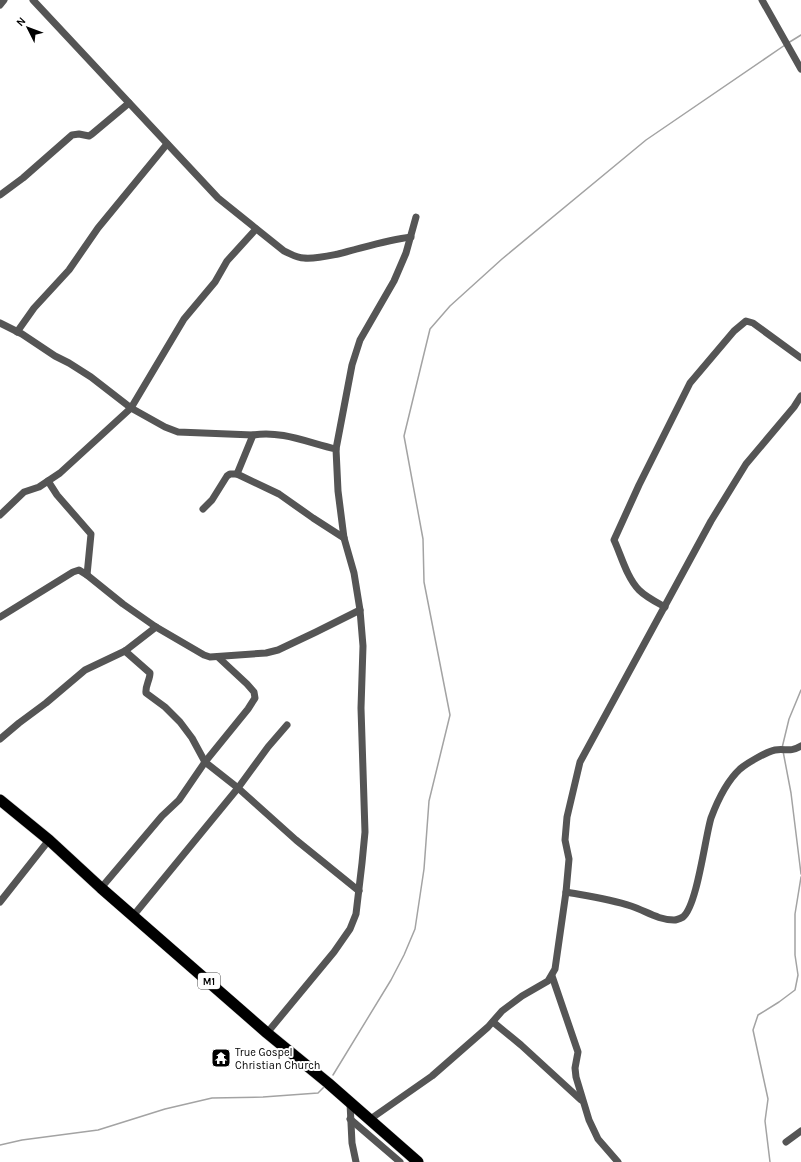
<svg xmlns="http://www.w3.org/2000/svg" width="801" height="1162" viewBox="0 0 801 1162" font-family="Karla,sans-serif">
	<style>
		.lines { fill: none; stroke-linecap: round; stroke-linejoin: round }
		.stream { stroke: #a3a3a3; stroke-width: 1.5 }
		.highway-casing { stroke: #dbdbdb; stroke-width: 12 }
		.minor { stroke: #555; stroke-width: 7 }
		.highway { stroke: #000; stroke-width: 11 }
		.labels { text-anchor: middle; stroke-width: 4; stroke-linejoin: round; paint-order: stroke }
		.shield { fill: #fff; stroke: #4c4c4c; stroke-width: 1 }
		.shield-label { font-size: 10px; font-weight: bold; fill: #000 }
		.poi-label { font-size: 11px; fill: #000; stroke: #fff; text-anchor: start }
	</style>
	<rect width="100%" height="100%" fill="#fff"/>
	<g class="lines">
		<!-- stream -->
		<g class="stream">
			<polyline points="788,43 801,35"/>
			<polyline points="782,748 789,719 801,690"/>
			<polyline points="783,751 791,793 801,874"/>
			<polyline points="333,1075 391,980 404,955 415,929 424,869 429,801 450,715 424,582 423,539 404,436 430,329 450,306 502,259 646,140 785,45"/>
			<polyline points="0,1145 22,1140 98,1130 165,1109 212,1098 263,1097 318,1093 325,1086"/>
			<polyline points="770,1162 765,1121 768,1099 753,1030 758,1015 779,1002 795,990 798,975 795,955 795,914 801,877"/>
		</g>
		<defs>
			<polyline id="highway" points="0,800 49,840 101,888 267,1033 328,1083 418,1162"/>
		</defs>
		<!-- highway casing -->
		<use href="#highway" class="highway-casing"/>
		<!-- minor -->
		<g class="minor">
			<path d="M33,0L218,198L284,251C291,254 297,258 304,258C315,259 328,256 338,254C363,248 386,240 411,237"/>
			<polyline points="762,0 801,69"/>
			<polyline points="0,5 4,0"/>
			<polyline points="0,195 23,178 72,135 79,134 89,136 92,134 129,103"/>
			<path d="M0,323L22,334L55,356L69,363L91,377L131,408L165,427L178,432L253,435C281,430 309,443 336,449L338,491L344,538L354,573L360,610L363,646L361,708L365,832L362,863L356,914L350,929L334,952L267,1033"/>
			<polyline points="17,332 34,308 69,270 98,228 167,144"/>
			<polyline points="253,435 237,474 279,494 313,518 344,538"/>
			<polyline points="336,449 352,365 360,340 394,281 406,253 416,217"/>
			<polyline points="203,509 212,500 227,476 230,474 237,474"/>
			<polyline points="0,515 24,492 39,487 60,473 131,408 184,319 215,282 227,261 256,229"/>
			<polyline points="87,575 123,604 156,627 204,655 210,657 266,653 278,650 316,632 360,610"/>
			<path d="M665,607C656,602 646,597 639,590C627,578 621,555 614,540L639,485L690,383L734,331L746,321L753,323L801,358"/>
			<polyline points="0,617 73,572 79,570 87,575 91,534 57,495 48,481"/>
			<path d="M125,651L150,673C150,680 145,686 146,693L165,707L180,722L192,738L205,762L238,788L296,840L359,891"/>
			<polyline points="0,739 19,723 46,703 85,670 125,651 156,627"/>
			<polyline points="101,888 162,816 179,800 205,762 248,709 255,698 254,692 247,684 218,657"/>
			<path d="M566,892C588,896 610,899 631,906C646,911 658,920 674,920C677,920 681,918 683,917C697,906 705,838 711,818C717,802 727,781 740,769C747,763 766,752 775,750C786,748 789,753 801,746"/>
			<polyline points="0,902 49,840"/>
			<polyline points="133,916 238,788 268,747 287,725"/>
			<polyline points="552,976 578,1052 575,1068 576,1077 589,1120 598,1139 618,1162"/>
			<polyline points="493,1022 521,1045 581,1100"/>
			<polyline points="350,1103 352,1143 356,1162"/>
			<polyline points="350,1119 400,1162"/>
			<polyline points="369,1120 432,1076 488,1027 502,1011 522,996 548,981 555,969 566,892 569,859 565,840 567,817 580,762 711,521 746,464 794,407 801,396"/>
			<polyline points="786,1142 801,1131"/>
		</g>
		<!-- highway -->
		<use href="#highway" class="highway"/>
	</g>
	<!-- icons -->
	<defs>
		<symbol id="temple-square" viewBox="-11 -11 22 22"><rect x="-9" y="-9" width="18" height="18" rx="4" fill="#000" stroke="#fff"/><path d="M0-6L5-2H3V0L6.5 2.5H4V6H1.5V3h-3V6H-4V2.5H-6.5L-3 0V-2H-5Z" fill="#fff"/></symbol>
	</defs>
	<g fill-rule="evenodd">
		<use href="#temple-square" x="210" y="1047" width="22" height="22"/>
	</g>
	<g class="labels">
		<!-- shield labels -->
		<rect class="shield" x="198" y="973" width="22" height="16" rx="3"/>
		<g class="shield-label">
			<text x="209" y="985">M1</text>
		</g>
		<!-- poi labels -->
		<g class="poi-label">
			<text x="235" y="1056">True Gospel<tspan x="235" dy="13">Christian Church</tspan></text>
		</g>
	</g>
	<!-- north arrow -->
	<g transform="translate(28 28) rotate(312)" stroke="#ffffff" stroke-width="3" paint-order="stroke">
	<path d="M0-3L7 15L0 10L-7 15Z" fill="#000000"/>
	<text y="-6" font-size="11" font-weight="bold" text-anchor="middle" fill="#000000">N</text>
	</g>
</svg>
